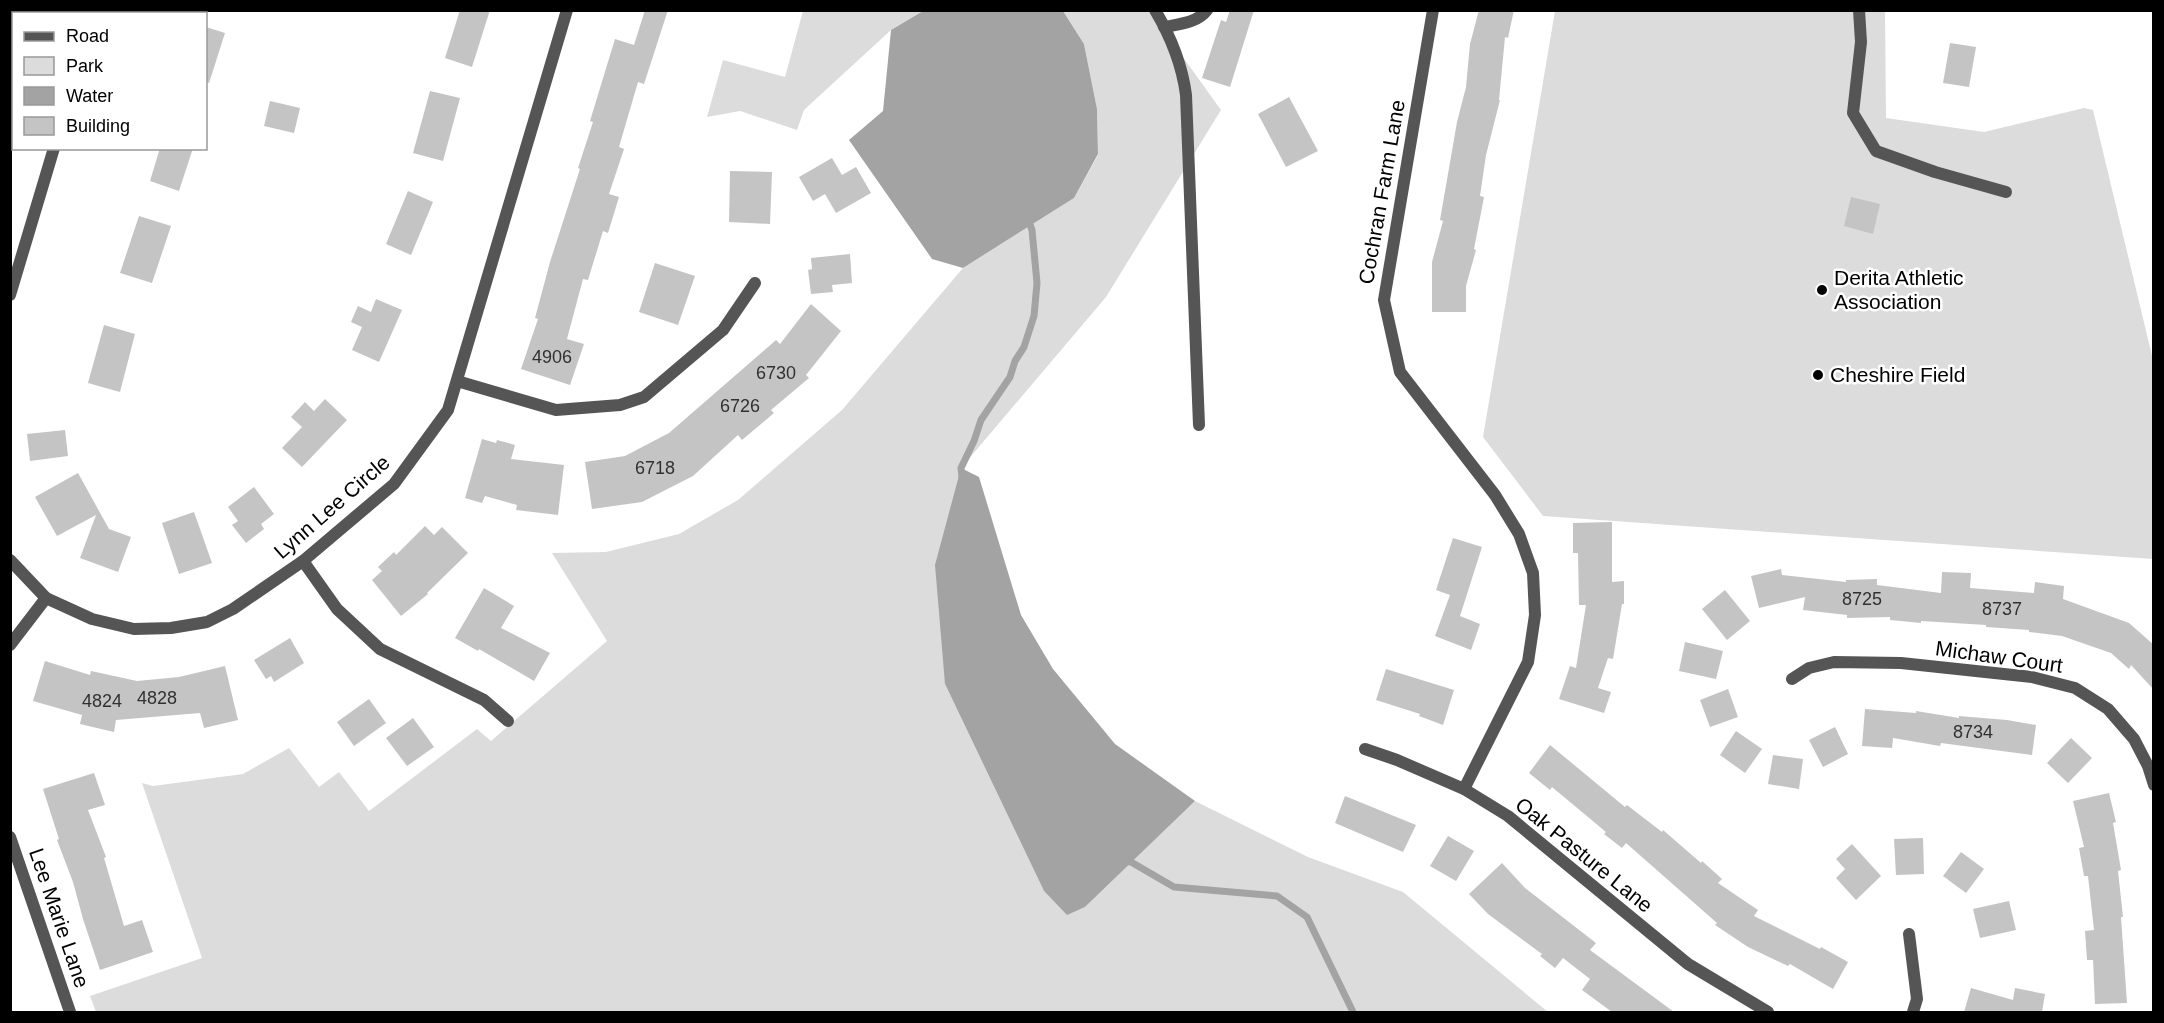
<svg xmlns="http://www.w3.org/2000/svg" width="2164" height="1023" viewBox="0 0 2164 1023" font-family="Arial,sans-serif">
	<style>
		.green { fill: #dcdcdc }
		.water { fill: #a3a3a3 }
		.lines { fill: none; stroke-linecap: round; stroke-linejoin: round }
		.stream { stroke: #a3a3a3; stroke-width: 7 }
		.building { fill: #c4c4c4 }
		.lane { stroke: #555; stroke-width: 12 }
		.street { stroke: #555; stroke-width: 12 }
		.poi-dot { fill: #000; stroke: #fff; stroke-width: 2 }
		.labels { text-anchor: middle; stroke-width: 5; stroke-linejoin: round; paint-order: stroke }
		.number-label { font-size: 18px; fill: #313131 }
		.street-label { font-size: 21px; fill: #000; stroke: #fff }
		.poi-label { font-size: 21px; fill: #000; stroke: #fff; text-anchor: start }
	</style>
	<rect width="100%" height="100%" fill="#fff"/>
	<!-- green -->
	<g class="green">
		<polygon points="1149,10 1221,110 1106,297 961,468 945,684 1044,891 1067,914 1085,907 1195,801 1308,857 1403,892 1548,1012 96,1012 90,996 202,958 142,783 153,786 243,774 289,748 319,787 339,772 369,811 477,729 491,741 607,641 552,553 606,552 679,534 738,500 842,410 963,268 1074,198 1098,155 1097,109 1084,44 1063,11"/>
		<polygon points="803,11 923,11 891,30 804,110 797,130 740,111 707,117 723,60 785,77"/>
		<polygon points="1555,11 1885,11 1886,118 1984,132 2084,108 2093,110 2153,360 2153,559 1543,516 1483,437"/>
	</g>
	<!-- water -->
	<g class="water">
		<polygon points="923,11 1063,11 1084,44 1097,109 1098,154 1074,198 963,268 932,259 849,140 883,111 891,30"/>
		<polygon points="961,468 979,477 1021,615 1053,669 1115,744 1195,801 1085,907 1067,915 1044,891 945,684 935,565"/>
	</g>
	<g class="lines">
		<!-- stream -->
		<g class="stream">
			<polyline points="962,477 961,468 974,441 981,420 1010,377 1015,361 1024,347 1034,316 1037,283 1032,230 1028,219"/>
			<polyline points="1123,861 1131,862 1174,887 1277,896 1307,917 1353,1012"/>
		</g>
	</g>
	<!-- building -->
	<g class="building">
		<polygon points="460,10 490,10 472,67 445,58"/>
		<polygon points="645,10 668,10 644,84 638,82 619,147 624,149 609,194 619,197 608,233 603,231 588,280 583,279 567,339 584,344 570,385 521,369 538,319 535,318 550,262 580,169 578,168 593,122 590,121 615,39 634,45"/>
		<polygon points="1230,10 1254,10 1230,87 1202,78 1221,20 1226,22"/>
		<polygon points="1479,10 1514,10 1508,38 1505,37 1499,100 1500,100 1486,155 1480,196 1484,197 1474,249 1476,250 1466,286 1466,312 1432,312 1432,262 1443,221 1440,220 1457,122 1466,87 1470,44"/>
		<polygon points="206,27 225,33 209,83 206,82"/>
		<polygon points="1950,43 1976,47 1969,87 1943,83"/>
		<polygon points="430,91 460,98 443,161 413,153"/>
		<polygon points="1289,97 1318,151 1286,167 1258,114"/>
		<polygon points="270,101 300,108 294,133 264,126"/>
		<polygon points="160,148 193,148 179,191 150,181"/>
		<polygon points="832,158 842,175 856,167 871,193 836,213 825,194 813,201 799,177"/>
		<polygon points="730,171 772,172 770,224 729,222"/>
		<polygon points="408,191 433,202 411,255 386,244"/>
		<polygon points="1851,197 1880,204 1873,234 1844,226"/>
		<polygon points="139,216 171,226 152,283 120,273"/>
		<polygon points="850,254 852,283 832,285 833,292 811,294 808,270 812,269 811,258"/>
		<polygon points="655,263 695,276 678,325 639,312"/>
		<polygon points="376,299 402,310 379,362 352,350 362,327 351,322 358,306 371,312"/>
		<polygon points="811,304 841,331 806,375 809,378 771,410 774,413 742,440 738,435 693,476 642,502 592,509 585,462 625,456 669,433 776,340 780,344"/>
		<polygon points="104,325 135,334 120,392 88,383"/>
		<polygon points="325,399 347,420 302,467 282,448 302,427 291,417 305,402 314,411"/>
		<polygon points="65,430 68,456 30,461 27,434"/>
		<polygon points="482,439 496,443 497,440 515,445 511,459 564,465 558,515 516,510 517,505 485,496 482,503 465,498"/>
		<polygon points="78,473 109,529 131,537 118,572 80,558 96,515 57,536 35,497"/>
		<polygon points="254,487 274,514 261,524 264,529 246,543 232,525 238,521 228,507"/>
		<polygon points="194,512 212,563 179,574 162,523"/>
		<polygon points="1612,522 1612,582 1624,581 1624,604 1622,604 1613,659 1608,658 1598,688 1611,692 1604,713 1559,699 1570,666 1576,668 1586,605 1579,605 1578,553 1573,553 1573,523"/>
		<polygon points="425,526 434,535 442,527 468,553 427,593 428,594 401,616 372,580 382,571 378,567 394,552 396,555"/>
		<polygon points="1453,538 1482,547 1460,616 1480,624 1471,650 1435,636 1450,595 1436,590"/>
		<polygon points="1781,569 1782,575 1846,582 1846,580 1877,579 1877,585 1941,593 1942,572 1971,573 1970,588 2034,593 2035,582 2064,586 2063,599 2129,623 2154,645 2154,690 2131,665 2129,669 2111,653 2062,636 2029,632 2029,630 1986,627 1986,625 1921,621 1921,623 1890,620 1890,617 1847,618 1847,615 1803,610 1805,597 1759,608 1751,576"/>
		<polygon points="484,588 514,606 501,628 550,653 534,681 479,649 478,651 455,638"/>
		<polygon points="1725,590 1750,621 1727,640 1702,609"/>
		<polygon points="290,638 304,663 274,682 271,676 266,679 254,660"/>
		<polygon points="1685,642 1723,651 1716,679 1679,671"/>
		<polygon points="45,661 90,675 91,671 137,681 179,677 225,666 238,720 204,728 200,713 116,720 114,732 80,724 82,715 33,701"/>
		<polygon points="1386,669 1454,690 1443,725 1419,716 1420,714 1376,700"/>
		<polygon points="1728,689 1738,717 1710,727 1700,700"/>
		<polygon points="369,699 386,723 354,746 337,722"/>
		<polygon points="1865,709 1916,713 1916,711 1959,718 1959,716 2007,720 2036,725 2032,755 1941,743 1940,746 1893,738 1892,748 1862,746"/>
		<polygon points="413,718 434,747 407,766 386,738"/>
		<polygon points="1835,727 1848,754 1823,767 1809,740"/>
		<polygon points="1736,731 1762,749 1745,773 1720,755"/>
		<polygon points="2071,738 2092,758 2068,783 2047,763"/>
		<polygon points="1550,745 1625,807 1627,805 1662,832 1663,830 1701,863 1702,861 1722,879 1718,883 1758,910 1754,916 1820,949 1821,947 1848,962 1833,989 1790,964 1788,966 1748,947 1715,925 1717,923 1626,843 1622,848 1604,834 1606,832 1552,787 1550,790 1529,773"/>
		<polygon points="1773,755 1803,759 1799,789 1768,784"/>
		<polygon points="94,773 105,805 88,810 106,857 104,858 124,926 142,920 153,952 100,970 83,919 73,882 57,840 59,839 43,789"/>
		<polygon points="2109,793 2116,822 2113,823 2121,870 2118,871 2123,917 2121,917 2127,1003 2095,1004 2093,960 2087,960 2085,931 2094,930 2088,876 2084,876 2079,848 2084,847 2073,801"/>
		<polygon points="1345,796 1416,825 1403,852 1335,823"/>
		<polygon points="1448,836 1474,851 1456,881 1430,866"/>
		<polygon points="1923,838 1924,874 1896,875 1894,839"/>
		<polygon points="1852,844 1881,876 1856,900 1836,878 1845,869 1836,859"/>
		<polygon points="1961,852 1984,869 1966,893 1943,876"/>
		<polygon points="1502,863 1525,888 1596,943 1590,950 1674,1012 1612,1012 1582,990 1590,979 1563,958 1555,968 1540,956 1542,954 1488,914 1469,894"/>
		<polygon points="2009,901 2016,930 1980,938 1973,909"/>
		<polygon points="1971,988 2013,1000 2015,988 2045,994 2042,1012 1964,1012"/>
	</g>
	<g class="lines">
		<!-- lane -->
		<g class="lane">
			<path d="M1155,10C1171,37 1182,64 1186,95L1199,425"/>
			<polyline points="1859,10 1861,42 1853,113 1876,151 1935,172 2006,192"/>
			<path d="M1164,27C1180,24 1197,23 1207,10"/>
		</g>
		<!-- street -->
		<g class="street">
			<polyline points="1433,10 1384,300 1400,372 1495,495 1519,534 1533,573 1535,615 1528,662 1464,789"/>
			<polyline points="94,14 95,10"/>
			<polyline points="10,295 54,148"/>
			<polyline points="457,381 556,410 620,405 644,397 723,330 755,283"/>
			<polyline points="10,560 46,598 92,619 134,629 171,628 207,622 233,609 303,561 394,484 448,410 567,10"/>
			<polyline points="303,561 337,609 380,649 484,700 508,721"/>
			<polyline points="10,645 46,598"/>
			<polyline points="1792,679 1809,668 1834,662 1901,663 2032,677 2075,688 2108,709 2134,739 2148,766 2154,785"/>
			<polyline points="1365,749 1397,760 1464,789 1508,816 1688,964 1768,1012"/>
			<polyline points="10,837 70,1012"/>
			<polyline points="1909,934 1917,999 1913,1012"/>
		</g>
	</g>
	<!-- markers -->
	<g class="poi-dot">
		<circle cx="1822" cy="290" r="6"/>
		<circle cx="1818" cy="375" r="6"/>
	</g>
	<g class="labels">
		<!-- number labels -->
		<g class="number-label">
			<text x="552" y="363">4906</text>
			<text x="776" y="379">6730</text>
			<text x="740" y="412">6726</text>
			<text x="655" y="474">6718</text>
			<text x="1862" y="605">8725</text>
			<text x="2002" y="615">8737</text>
			<text x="157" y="704">4828</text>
			<text x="102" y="707">4824</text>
			<text x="1973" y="738">8734</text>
		</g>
		<!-- street labels -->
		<g class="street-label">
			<text transform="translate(1382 192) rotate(-80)" y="7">Cochran Farm Lane</text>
			<text transform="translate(332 507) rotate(-41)" y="7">Lynn Lee Circle</text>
			<text transform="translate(1999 657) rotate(8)" y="7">Michaw Court</text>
			<text transform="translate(1584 855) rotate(39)" y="7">Oak Pasture Lane</text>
			<text transform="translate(59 918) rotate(71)" y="7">Lee Marie Lane</text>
		</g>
		<!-- poi labels -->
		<g class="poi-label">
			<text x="1834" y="285">Derita Athletic<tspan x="1834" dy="24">Association</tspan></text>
			<text x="1830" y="382">Cheshire Field</text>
		</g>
	</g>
	<!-- border -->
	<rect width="2164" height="1023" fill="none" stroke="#000000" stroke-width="24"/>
	<!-- legend -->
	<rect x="12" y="12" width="195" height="138" fill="#ffffff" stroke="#999999" stroke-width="1.5"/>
	<rect x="24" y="32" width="30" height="9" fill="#555555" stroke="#999999" stroke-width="1.5"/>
	<text x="66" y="42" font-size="18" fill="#000000">Road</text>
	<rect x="24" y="57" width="30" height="18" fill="#dcdcdc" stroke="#999999" stroke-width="1.5"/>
	<text x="66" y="72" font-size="18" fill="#000000">Park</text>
	<rect x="24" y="87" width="30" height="18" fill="#a3a3a3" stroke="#999999" stroke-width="1.5"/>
	<text x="66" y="102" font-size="18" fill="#000000">Water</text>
	<rect x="24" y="117" width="30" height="18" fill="#c4c4c4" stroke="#999999" stroke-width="1.5"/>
	<text x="66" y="132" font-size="18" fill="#000000">Building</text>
</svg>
